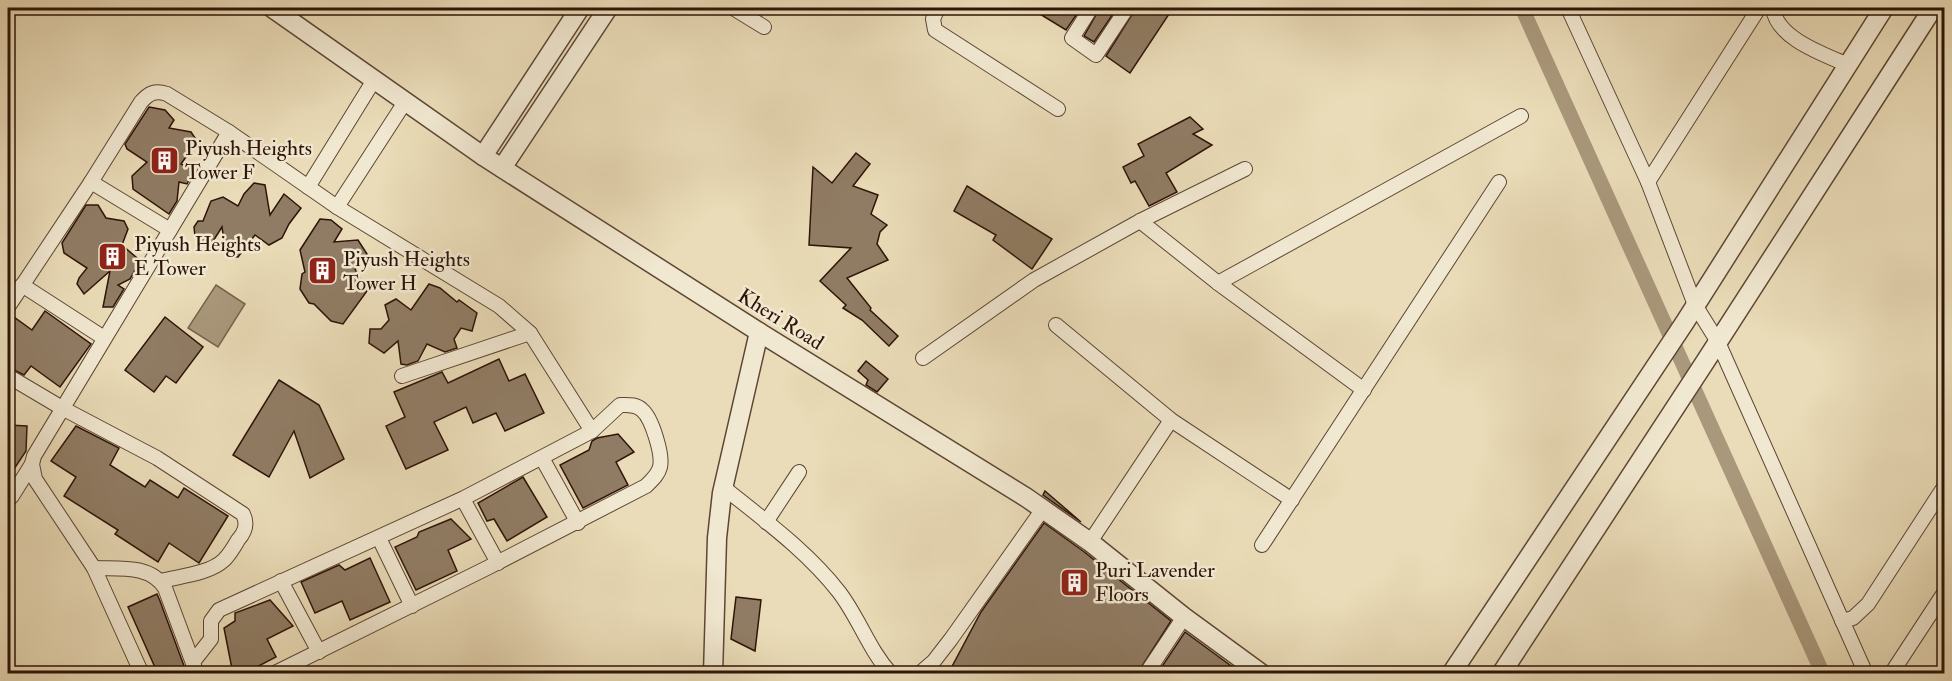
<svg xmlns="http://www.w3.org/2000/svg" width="1952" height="681" viewBox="0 0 1952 681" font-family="'IM FELL Double Pica',serif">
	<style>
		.water { fill: #aa987c; stroke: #78634e; stroke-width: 1.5 }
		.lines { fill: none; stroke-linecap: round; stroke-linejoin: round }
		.canal { stroke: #aa987c; stroke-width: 15 }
		.building { fill: #907c64; stroke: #2e1408; stroke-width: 1.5 }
		.minor-casing { stroke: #5d4634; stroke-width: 16 }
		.tertiary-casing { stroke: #5d4634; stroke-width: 21 }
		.minor { stroke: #f1e8d1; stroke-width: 14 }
		.tertiary { stroke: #f1e8d1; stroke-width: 18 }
		.labels { text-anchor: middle; stroke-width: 5; stroke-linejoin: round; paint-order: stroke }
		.poi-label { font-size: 21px; fill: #2e1408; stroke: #f1e8d1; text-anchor: start }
		.street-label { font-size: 21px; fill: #2e1408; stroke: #f1e8d1 }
	</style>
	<rect width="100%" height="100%" fill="#eadcb8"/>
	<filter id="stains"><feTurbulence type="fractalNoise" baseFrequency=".00333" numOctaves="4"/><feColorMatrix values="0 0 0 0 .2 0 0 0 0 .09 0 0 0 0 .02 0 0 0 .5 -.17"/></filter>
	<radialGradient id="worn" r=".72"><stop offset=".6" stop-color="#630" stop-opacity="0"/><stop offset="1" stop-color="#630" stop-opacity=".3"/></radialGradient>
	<!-- water -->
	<polygon class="water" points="216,285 245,304 218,347 188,328"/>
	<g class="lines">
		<!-- canal -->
		<polyline class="canal" points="1522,8 1823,674"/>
	</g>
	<!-- building -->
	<g class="building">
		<polygon points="1030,8 1081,8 1066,30"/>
		<polygon points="1100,8 1117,8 1094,42 1084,36"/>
		<polygon points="1136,8 1173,8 1130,73 1106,56"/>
		<polygon points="149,107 165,110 174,120 169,128 191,132 197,141 181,164 194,170 187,184 179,182 177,201 169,214 133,189 132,176 147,162 127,149 125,144"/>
		<polygon points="1190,117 1203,129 1193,134 1212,145 1166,173 1177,192 1149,206 1135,181 1131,183 1123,167 1144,156 1138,144"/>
		<polygon points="856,153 870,164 853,186 878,195 871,214 887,225 880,232 877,244 888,260 847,278 871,308 870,310 898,336 889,346 862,320 843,308 846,305 820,281 851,248 809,245 813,167 832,183"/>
		<polygon points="254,183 265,185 270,215 284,194 301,208 289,224 282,238 269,245 255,235 238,257 226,256 222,227 210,246 195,236 194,227 198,221 203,221 211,201 223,197 238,206 244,194"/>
		<polygon points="967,186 1052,239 1032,269 993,240 996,235 954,211"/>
		<polygon points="86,205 98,205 106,218 124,221 128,229 122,245 137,258 139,263 130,279 118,285 124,289 113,307 103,307 110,271 84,294 77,284 79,278 87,268 64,253 62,243"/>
		<polygon points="320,219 331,220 342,229 334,242 358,240 367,254 355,269 367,291 343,324 331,321 314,304 309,303 300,289 302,274 305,272 300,250"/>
		<polygon points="429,284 440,288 457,302 459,300 477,313 472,331 461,328 454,339 457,348 445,352 427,344 418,361 407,365 401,364 398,341 384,353 369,343 370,329 381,329 389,320 385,305 396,299 411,310"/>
		<polygon points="45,311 91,344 60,387 31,366 24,375 8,367 8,322 11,315 32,330"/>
		<polygon points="165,317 203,347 176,383 166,376 154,392 125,370"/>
		<polygon points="499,359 509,381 525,374 544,413 505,431 496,413 473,423 466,407 434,422 448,450 406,469 386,426 405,417 394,392 442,372 448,383"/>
		<polygon points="866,361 888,379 877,392 866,385 868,380 858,371"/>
		<polygon points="279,380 319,405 344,459 310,478 294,431 269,477 233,455"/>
		<polygon points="8,425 27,426 26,451 8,478"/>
		<polygon points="76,426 119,448 110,465 145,487 150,480 178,498 184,488 228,516 199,563 169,543 158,562 115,534 118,530 64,496 76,477 51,461"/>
		<polygon points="618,434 634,452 616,462 628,485 583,508 560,465 589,450 592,441 597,438"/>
		<polygon points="523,477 547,517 507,541 494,519 487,521 478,503"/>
		<polygon points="1045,491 1081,522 1043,495"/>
		<polygon points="451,519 471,539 448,550 457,571 416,590 395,547 417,537 419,532"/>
		<polygon points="1044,523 1083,551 1171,621 1137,674 948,674 981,612"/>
		<polygon points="370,558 390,602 350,620 342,601 315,613 301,582 339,565 345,570"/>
		<polygon points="157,594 160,601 187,674 158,674 128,607"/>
		<polygon points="736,597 761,600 755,651 731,639"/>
		<polygon points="270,600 293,626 267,639 276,657 243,674 233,674 224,628 235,621 235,613"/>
		<polygon points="1185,632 1242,674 1157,674"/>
	</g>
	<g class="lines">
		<defs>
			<g id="minor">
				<polyline points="733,8 764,27"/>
				<polyline points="938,8 933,19 935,30 1058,109"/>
				<polyline points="1091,8 1072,38 1096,55 1127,8"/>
				<polyline points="1568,8 1648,182 1695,305 1718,342 1866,674"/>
				<path d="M1773,8C1776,38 1823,54 1848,65"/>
				<polyline points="91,182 170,230"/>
				<polyline points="1648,182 1759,8"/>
				<polyline points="308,187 374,80"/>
				<polyline points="337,207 405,102"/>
				<polyline points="1140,221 1218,283 1364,390"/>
				<polyline points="1218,283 1521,116"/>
				<polyline points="22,285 104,338"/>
				<path d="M8,307L91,182L141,102C149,93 155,90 167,94L229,132L337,207L499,306L530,333L592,431"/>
				<polyline points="1056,325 1171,420 1292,500"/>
				<polyline points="923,358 1034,280 1140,221 1245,169"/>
				<path d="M8,376L62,408L157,458L243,514C248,524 245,532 238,540C234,547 230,554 224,560C209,574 180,576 161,581"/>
				<polyline points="402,376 530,333"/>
				<polyline points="542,458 578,523"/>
				<path d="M723,487C764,520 807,551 839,592C859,618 869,650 891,674"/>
				<polyline points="463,499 498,563"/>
				<polyline points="8,500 12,496 32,464"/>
				<polyline points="766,522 799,472"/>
				<polyline points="379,538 412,606"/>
				<polyline points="1090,542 1171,420"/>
				<polyline points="1262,545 1499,182"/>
				<path d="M94,568C119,569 150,564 165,588L197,674"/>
				<polyline points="281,581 319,652"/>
				<polyline points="1842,621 1853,618 1868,604 1944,487"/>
				<path d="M193,662L211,639V621L219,610L464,498L592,431L620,405C628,405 636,404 642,410C652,418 663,455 660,467C658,475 652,480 646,486L487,568L273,674"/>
				<polyline points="142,674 94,568 35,479 32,464 34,456 229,132"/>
				<polyline points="919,674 934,661 951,639 1043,509"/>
				<polyline points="1146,674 1184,617"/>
				<polyline points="1891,674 1944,593"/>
			</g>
			<g id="tertiary">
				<polyline points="272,8 483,156 759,332 1027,498 1090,542 1184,617 1262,674"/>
				<polyline points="483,156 580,8"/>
				<polyline points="502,168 608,8"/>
				<polyline points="713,674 717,538 722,493 759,332"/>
				<polyline points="1451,674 1685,322 1884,8"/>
				<polyline points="1501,674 1705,362 1933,8"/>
			</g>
		</defs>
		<!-- minor casing -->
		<use href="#minor" class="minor-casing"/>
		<!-- tertiary casing -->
		<use href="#tertiary" class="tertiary-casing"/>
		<!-- minor -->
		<use href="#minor" class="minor"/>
		<!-- tertiary -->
		<use href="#tertiary" class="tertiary"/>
	</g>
	<!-- icons -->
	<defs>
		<symbol id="building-square" viewBox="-11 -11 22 22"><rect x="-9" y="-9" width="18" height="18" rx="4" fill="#8f2418" stroke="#f1e8d1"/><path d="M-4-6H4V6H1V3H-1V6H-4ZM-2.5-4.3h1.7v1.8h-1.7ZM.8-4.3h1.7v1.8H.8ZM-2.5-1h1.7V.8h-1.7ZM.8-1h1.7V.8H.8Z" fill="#fff"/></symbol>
	</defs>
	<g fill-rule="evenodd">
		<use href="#building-square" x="148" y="144" width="33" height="33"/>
		<use href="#building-square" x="96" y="240" width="33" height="33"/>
		<use href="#building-square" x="306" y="254" width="33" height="33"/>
		<use href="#building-square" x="1058" y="566" width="33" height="33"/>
	</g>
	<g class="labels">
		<!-- poi labels -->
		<g class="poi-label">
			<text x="185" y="155">Piyush Heights<tspan x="185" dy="24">Tower F</tspan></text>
			<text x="134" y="251">Piyush Heights<tspan x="134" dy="24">E Tower</tspan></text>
			<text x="343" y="266">Piyush Heights<tspan x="343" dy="24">Tower H</tspan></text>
			<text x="1095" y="577">Puri Lavender<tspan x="1095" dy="24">Floors</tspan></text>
		</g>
		<!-- street labels -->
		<g class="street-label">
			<text transform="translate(781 319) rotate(32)" y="7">Kheri Road</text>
		</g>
	</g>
	<!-- margin -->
	<rect width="1952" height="681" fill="none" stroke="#eadcb8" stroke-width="30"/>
	<rect x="9" y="9" width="1934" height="663" fill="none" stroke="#2e1408" stroke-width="3"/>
	<rect x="15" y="15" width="1922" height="651" fill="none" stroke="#2e1408" stroke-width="1.5"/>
	<rect width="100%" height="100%" filter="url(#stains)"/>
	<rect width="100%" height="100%" fill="url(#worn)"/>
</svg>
